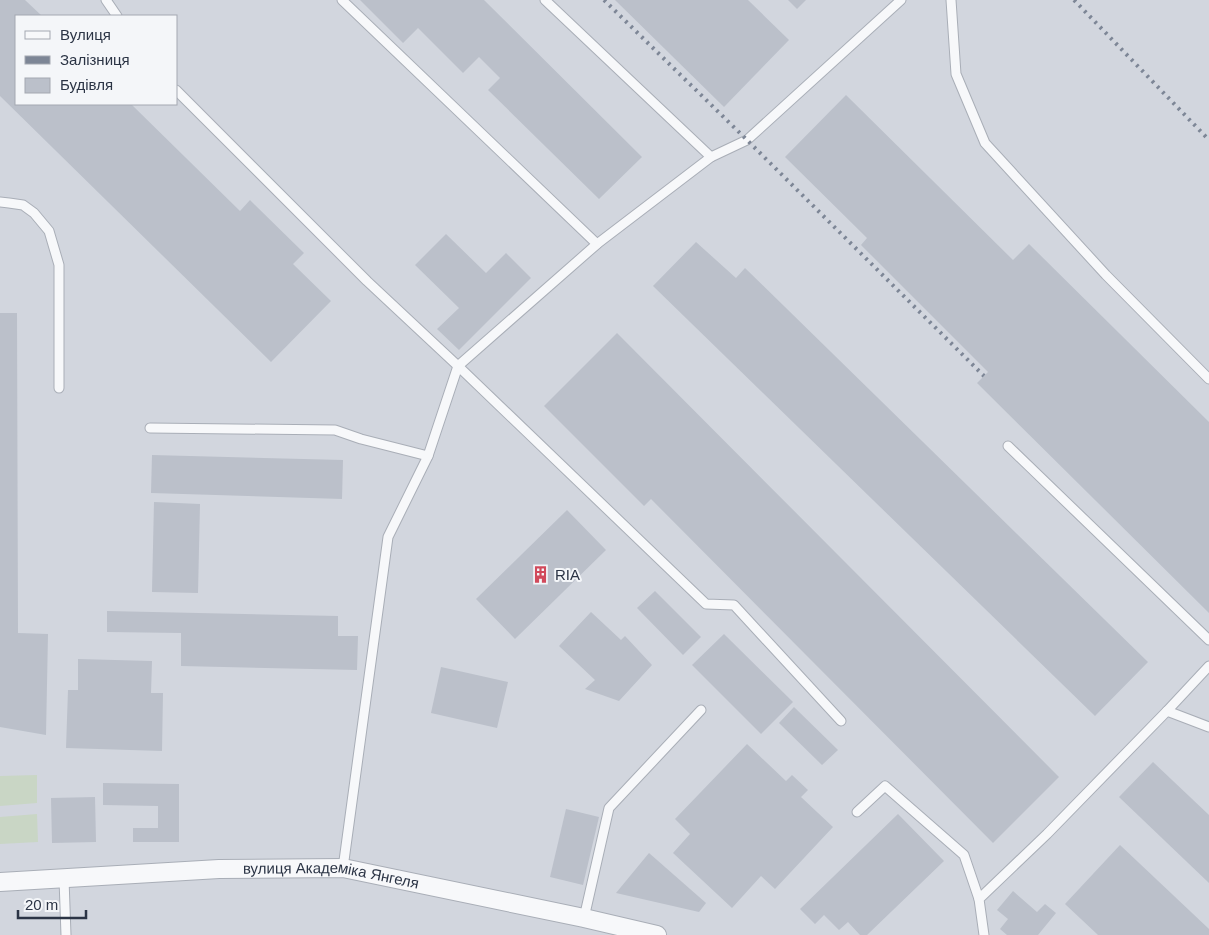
<svg xmlns="http://www.w3.org/2000/svg" width="1209" height="935" viewBox="0 0 1209 935" font-family="Helvetica,sans-serif">
	<style>
		.built { fill: #d2d6de; fill-rule: evenodd }
		.green { fill: #c9d6c5 }
		.building { fill: #bbc0ca }
		.lines { fill: none; stroke-linecap: round; stroke-linejoin: round }
		.lane-casing { stroke: #a9aeb7; stroke-width: 11 }
		.street-casing { stroke: #a9aeb7; stroke-width: 20 }
		.lane { stroke: #f7f8fa; stroke-width: 9 }
		.street { stroke: #f7f8fa; stroke-width: 18 }
		.rail { stroke: #7d8696; stroke-width: 4; stroke-dasharray: 2.5 5; stroke-linecap: butt }
		.labels { text-anchor: middle; stroke-width: 4; stroke-linejoin: round; paint-order: stroke }
		.poi-label { font-size: 15px; fill: #2b3445; stroke: #f4f6f9; text-anchor: start }
		.street-label { font-size: 15px; fill: #2b3445; stroke: #f4f6f9 }
	</style>
	<rect width="100%" height="100%" fill="#e4e7ec"/>
	<!-- built -->
	<path class="built" d="M0,0H1209V935H0ZM16,16H176V104H16Z"/>
	<!-- green -->
	<g class="green">
		<polygon points="37,775 37,803 0,806 0,776"/>
		<polygon points="37,814 38,842 0,844 0,817"/>
	</g>
	<!-- building -->
	<g class="building">
		<polygon points="0,0 25,0 42,16 16,16 16,104 131,104 240,211 250,200 304,253 293,264 331,301 271,362 0,96"/>
		<polygon points="360,0 484,0 642,157 599,199 488,90 500,78 479,57 463,73 418,28 403,43"/>
		<polygon points="615,0 748,0 789,40 724,107"/>
		<polygon points="788,0 806,0 797,9"/>
		<polygon points="846,95 1013,260 1029,244 1209,422 1209,613 977,383 988,372 861,245 867,238 785,157"/>
		<polygon points="446,234 486,273 506,253 531,278 459,350 437,329 459,308 415,265"/>
		<polygon points="696,242 736,278 745,268 1148,662 1095,716 653,286"/>
		<polygon points="0,313 17,313 18,633 48,634 46,735 0,727"/>
		<polygon points="617,333 1059,777 993,843 651,499 644,506 544,406"/>
		<polygon points="152,455 343,460 342,499 151,493"/>
		<polygon points="154,502 200,504 198,593 152,592"/>
		<polygon points="567,510 606,550 515,639 476,599"/>
		<polygon points="655,591 701,637 683,655 637,608"/>
		<polygon points="107,611 338,616 338,636 358,636 357,670 181,666 181,633 107,632"/>
		<polygon points="591,612 621,640 625,636 652,665 619,701 585,689 595,680 559,646"/>
		<polygon points="724,634 793,702 761,734 692,665"/>
		<polygon points="78,659 152,661 151,693 163,693 162,751 66,748 68,690 78,690"/>
		<polygon points="441,667 508,682 497,728 431,713"/>
		<polygon points="794,707 838,750 822,765 779,723"/>
		<polygon points="747,744 786,781 792,775 808,790 801,797 833,827 775,889 761,876 732,908 673,853 690,834 675,819"/>
		<polygon points="1153,762 1209,815 1209,883 1119,797"/>
		<polygon points="103,783 179,784 179,842 133,842 133,828 158,828 158,806 103,805"/>
		<polygon points="95,797 96,842 52,843 51,798"/>
		<polygon points="566,809 599,817 583,885 550,877"/>
		<polygon points="898,814 944,861 867,935 860,935 848,922 839,930 824,915 815,924 800,909"/>
		<polygon points="1120,845 1209,929 1209,935 1098,935 1065,904"/>
		<polygon points="649,853 706,903 699,912 616,893"/>
		<polygon points="1013,891 1037,912 1045,904 1056,913 1038,935 1007,935 1000,929 1008,919 997,910"/>
	</g>
	<g class="lines">
		<defs>
			<g id="lane">
				<polyline points="106,0 117,16"/>
				<polyline points="342,0 597,244"/>
				<polyline points="545,0 711,157"/>
				<polyline points="951,0 956,74 985,143 1106,275 1209,379"/>
				<polyline points="176,90 367,281 458,366 706,604 734,605 841,721"/>
				<polyline points="0,202 9,203 23,205 34,213 49,231 59,265 59,388"/>
				<polyline points="150,428 335,430 361,439 428,456"/>
				<polyline points="1008,446 1209,640"/>
				<polyline points="1167,711 1209,666"/>
				<polyline points="857,812 885,786 964,855 979,899"/>
				<polyline points="343,868 388,537 428,456 458,366 597,244 711,157 747,140 901,0"/>
				<polyline points="64,879 66,935"/>
				<polyline points="584,918 609,808 701,710"/>
				<polyline points="984,935 979,899 1047,834 1167,711 1209,727"/>
			</g>
			<g id="street">
				<path id="s1" d="M0,882L219,869L343,868L584,918L657,935"/>
			</g>
		</defs>
		<!-- lane casing -->
		<use href="#lane" class="lane-casing"/>
		<!-- street casing -->
		<use href="#street" class="street-casing"/>
		<!-- lane -->
		<use href="#lane" class="lane"/>
		<!-- street -->
		<use href="#street" class="street"/>
		<!-- rail -->
		<g class="rail">
			<polyline points="604,0 747,140 984,376"/>
			<polyline points="1074,0 1209,140"/>
		</g>
	</g>
	<!-- icons -->
	<defs>
		<symbol id="building-bare" viewBox="-9 -9 18 18"><path d="M-4-6H4V6H1V3H-1V6H-4ZM-2.5-4.3h1.7v1.8h-1.7ZM.8-4.3h1.7v1.8H.8ZM-2.5-1h1.7V.8h-1.7ZM.8-1h1.7V.8H.8Z" fill="#d1495b" stroke="#f4f6f9" stroke-width="2.5" paint-order="stroke"/></symbol>
	</defs>
	<g fill-rule="evenodd">
		<use href="#building-bare" x="528" y="562" width="25" height="25"/>
	</g>
	<g class="labels">
		<!-- poi labels -->
		<g class="poi-label">
			<text x="555" y="580">RIA</text>
		</g>
		<!-- street labels -->
		<g class="street-label">
			<text dy="5" stroke="none"><textPath href="#s1" startOffset="332">вулиця Академіка Янгеля</textPath></text>
		</g>
	</g>
	<!-- legend -->
	<rect x="15" y="15" width="162" height="90" fill="#f4f6f9" stroke="#a4a8b1"/>
	<rect x="25" y="31" width="25" height="8" fill="#f7f8fa" stroke="#a4a8b1"/>
	<text x="60" y="40" font-size="15" fill="#2b3445">Вулиця</text>
	<rect x="25" y="56" width="25" height="8" fill="#7d8696" stroke="#a4a8b1"/>
	<text x="60" y="65" font-size="15" fill="#2b3445">Залізниця</text>
	<rect x="25" y="78" width="25" height="15" fill="#bbc0ca" stroke="#a4a8b1"/>
	<text x="60" y="90" font-size="15" fill="#2b3445">Будівля</text>
	<!-- scale -->
	<path d="M18 910v8h68v-8" fill="none" stroke="#2b3445" stroke-width="2.5"/>
	<text x="25" y="910" font-size="15" fill="#2b3445" stroke="#f4f6f9" stroke-width="4" paint-order="stroke">20 m</text>
</svg>
